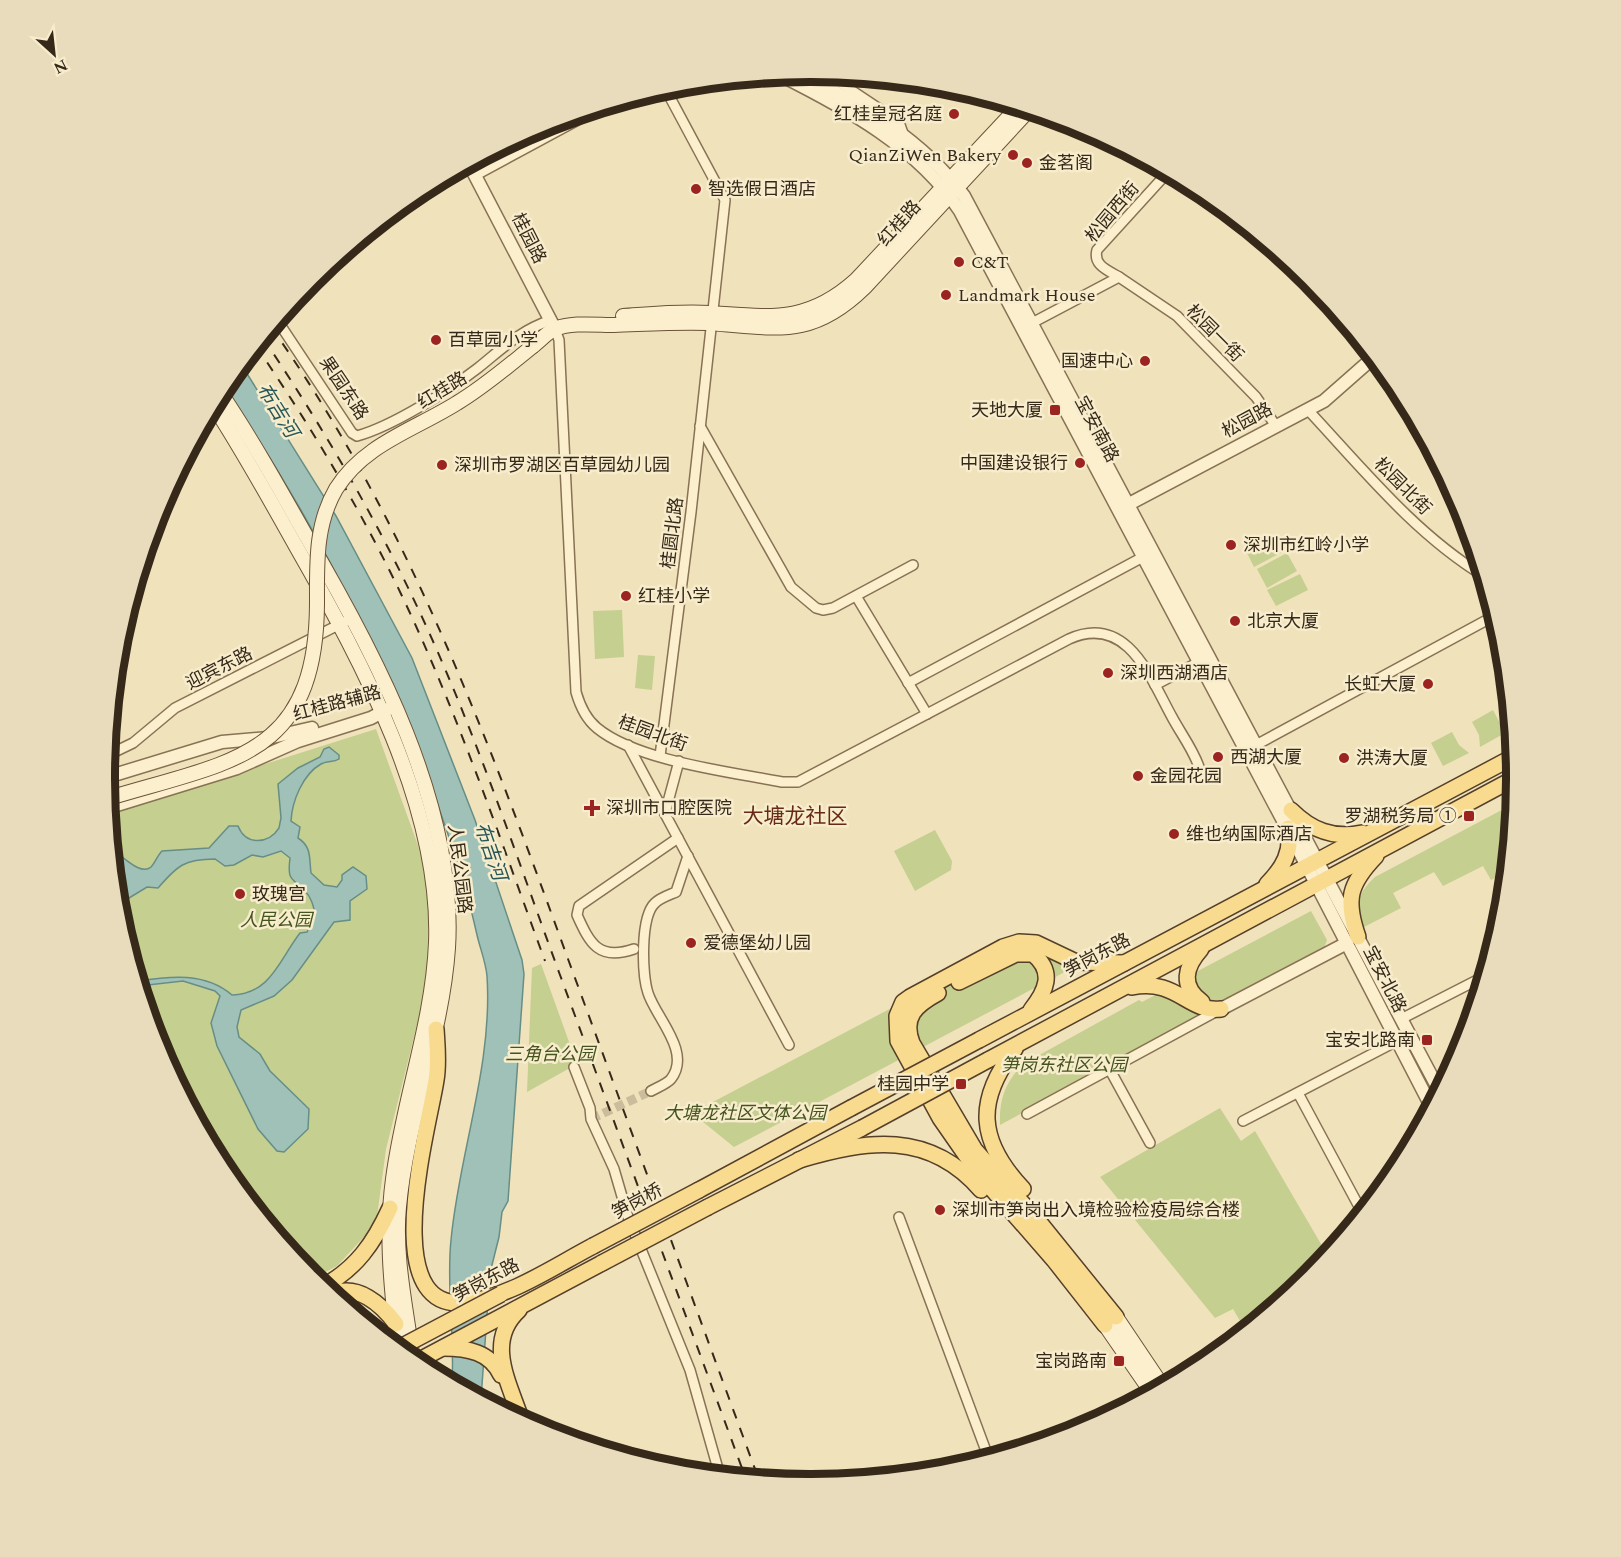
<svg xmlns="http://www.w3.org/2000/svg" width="1621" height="1557" viewBox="0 0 1621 1557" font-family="Spectral,'Noto Sans SC',serif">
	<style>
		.green { fill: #c5cf8f }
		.water { fill: #a0c1b8; stroke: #678e86; stroke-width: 1.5 }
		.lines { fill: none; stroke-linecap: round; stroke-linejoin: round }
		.minor-tunnel { stroke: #cbbd9b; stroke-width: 9; stroke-dasharray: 9 4.5; stroke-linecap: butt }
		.minor-casing { stroke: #887254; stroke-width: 12 }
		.tertiary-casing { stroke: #887254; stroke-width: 15 }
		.secondary-casing { stroke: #6a5338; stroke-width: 16 }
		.primary-casing { stroke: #553f29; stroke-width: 18 }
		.minor { stroke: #fbefce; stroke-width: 9 }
		.tertiary { stroke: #fbefce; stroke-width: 12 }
		.secondary { stroke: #fbefce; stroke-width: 14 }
		.primary { stroke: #f8db8f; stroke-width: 15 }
		.rail { stroke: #36291a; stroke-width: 2; stroke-dasharray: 10 10; stroke-linecap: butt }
		.secondary-bridge-casing { stroke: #6a5338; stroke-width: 16; stroke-linecap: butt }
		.primary-bridge-casing { stroke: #553f29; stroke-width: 18; stroke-linecap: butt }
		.secondary-bridge { stroke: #fbefce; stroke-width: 14 }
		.primary-bridge { stroke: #f8db8f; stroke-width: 15 }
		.poi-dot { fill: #9b2420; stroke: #f7eccb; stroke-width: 2 }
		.labels { text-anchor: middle; stroke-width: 5; stroke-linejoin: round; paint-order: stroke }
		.poi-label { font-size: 18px; fill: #36291a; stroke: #f7eccb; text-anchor: start }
		.street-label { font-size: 18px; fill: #36291a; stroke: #f7eccb }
		.park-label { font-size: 18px; font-style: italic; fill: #45541f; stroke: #f7eccb }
		.water-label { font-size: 20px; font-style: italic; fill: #285756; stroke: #f7eccb }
		.quarter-label { font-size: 21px; fill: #662a17; stroke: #f7eccb }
		.rim { fill: none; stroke: #36291a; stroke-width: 8 }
	</style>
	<rect width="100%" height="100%" fill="#f0e2bb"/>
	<!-- green -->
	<g class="green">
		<polygon points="1278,534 1286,550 1254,567 1246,551"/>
		<polygon points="1287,553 1297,571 1267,588 1257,569"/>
		<polygon points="1300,574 1308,590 1276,606 1267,590"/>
		<polygon points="622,610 624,657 595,659 593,611"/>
		<polygon points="638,655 655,656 652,690 635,688"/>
		<polygon points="1493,710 1505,733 1480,747 1479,735 1472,722"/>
		<polygon points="376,729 429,876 427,985 386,1149 376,1224 337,1266 312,1279 223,1171 158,1049 118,916 107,814"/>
		<polygon points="1452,732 1459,745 1469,753 1443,766 1431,743"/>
		<path d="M1515,803L1508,871L1491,880L1483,866L1443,886L1434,872L1393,893L1401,908L1364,927C1353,905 1358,893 1375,877Z"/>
		<polygon points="935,830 952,861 951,870 915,891 894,851"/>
		<polygon points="1311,911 1327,940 1324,948 1225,1000 1210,1000 1196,989 1193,975 1196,972"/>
		<polygon points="1013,944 1078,965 734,1147 692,1113"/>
		<polygon points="541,964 577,1064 527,1092 532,968"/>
		<path d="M1163,991L1200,1014L1198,1017L1000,1125C999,1099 1005,1083 1023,1064L1139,1000L1142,1002Z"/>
		<polygon points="1220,1108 1241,1141 1255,1131 1328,1256 1310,1278 1246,1331 1233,1309 1215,1318 1100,1177"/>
	</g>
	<!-- water -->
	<g class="water">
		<path d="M241,364L336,516L412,658L475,820L522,960L524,974L508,1201L502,1212L499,1237L490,1273L481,1399L452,1384C455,1336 446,1288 451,1240C459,1153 493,1065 487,976C486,963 480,948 477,935C470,904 462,873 451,843C397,681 319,527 223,386Z"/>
		<path d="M329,747L339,755V759C333,763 328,760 321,764C303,774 292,801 291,821L300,827L298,838C312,847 309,858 311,873L324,885L337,887L342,880V875L353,867L366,876L367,889L350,901V920L334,922L292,980L274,996L241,1010L237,1027L239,1037L260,1054L270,1071L309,1109L308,1129L284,1152L277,1151L258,1129L217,1046L211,1023L220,996L215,991L183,981L139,986L137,981C171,976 205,972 232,995C271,994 279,960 300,933L307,932L315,913C313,905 311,897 305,891C292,877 287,882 290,858L281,851L263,857L252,855L234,865L225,866L215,859C184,859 177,866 158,888L147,887L129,898L115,889L110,839L114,851C124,857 141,876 151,867C155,863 157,856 162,851L209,848L229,826H238C246,846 269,844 279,828L281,818L278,784L298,768L320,757L324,749Z"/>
	</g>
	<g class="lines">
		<!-- minor-tunnel -->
		<polyline class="minor-tunnel" points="591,1119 651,1091"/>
		<defs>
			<g id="minor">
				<polyline points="827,74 899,122 905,139"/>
				<polyline points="476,175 602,107"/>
				<polyline points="1119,277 1177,316 1256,397 1276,426"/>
				<path d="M277,320L352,433L357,436C393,426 448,391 478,368C503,348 519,331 551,320"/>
				<path d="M1032,323L1119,277C1107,270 1093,265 1097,250L1168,172"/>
				<path d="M555,329L559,340L576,692C580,706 586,719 597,728C637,761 731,772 782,782H798L1069,639C1127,613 1150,677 1172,717C1181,734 1195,752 1200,770"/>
				<path d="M1308,410C1362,468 1415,534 1484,576"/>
				<polyline points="700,426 791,587 816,608 823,610 833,608 913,565"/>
				<polyline points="856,596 927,714"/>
				<polyline points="908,683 1143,557"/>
				<polyline points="1155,685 1199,662"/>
				<polyline points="628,745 789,1045"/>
				<polyline points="1256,745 1496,615"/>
				<polyline points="106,756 133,743 175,708 352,618"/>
				<polyline points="660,756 691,512 725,200 665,88"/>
				<polyline points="665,813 679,761"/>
				<path d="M634,949C599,961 590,944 577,915L579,906L678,838"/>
				<polyline points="1401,1019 1485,976"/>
				<polyline points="574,1067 590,1108 591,1119 614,1169 628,1217 690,1370 720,1476"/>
				<polyline points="1110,1070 1150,1143"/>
				<path d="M651,1091C656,1088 667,1084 671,1079C692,1052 656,1018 648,993C642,975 640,917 655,903C660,898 669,895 676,892L688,856"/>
				<polyline points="1298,1093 1363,1214"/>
				<polyline points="1027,1114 1217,1011"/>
				<polyline points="1243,1121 1397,1041"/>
				<polyline points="899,1217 989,1459"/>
			</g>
			<g id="tertiary">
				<path d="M800,73C860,104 923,140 964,196L1440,1092"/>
				<path d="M780,75C846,108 918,147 960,211L1297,847L1432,1108"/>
				<polyline points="469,164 555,329"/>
				<polyline points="1129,504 1324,401 1374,357"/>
				<polyline points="104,778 222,742 268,738 312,728"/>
				<polyline points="107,808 237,768 298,741 371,718 388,709"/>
				<polyline points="1221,1009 1347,943"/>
			</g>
			<g id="secondary">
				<path d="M623,316C652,314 681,311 710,313C771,317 807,324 856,280L1018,107"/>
				<path d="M533,346C540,341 547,332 555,329C571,322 597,325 614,325C645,324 676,322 707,323C774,327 810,341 865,287L1029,110"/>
				<path d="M220,392C251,438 278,486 305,534C375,653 457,806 448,948C442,1036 407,1119 399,1207C394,1257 407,1312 413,1361"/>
				<path d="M213,405C243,451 270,500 297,548C362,662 441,808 436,942C433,1022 403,1100 393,1179C385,1237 392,1292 398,1350"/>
				<polyline points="1116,1317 1163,1387"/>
				<polyline points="1105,1325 1152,1393"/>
			</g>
			<g id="primary">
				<path d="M1291,810C1311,830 1333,839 1362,833"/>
				<path d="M1267,884C1283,868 1293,851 1288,828"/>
				<path d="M1358,937C1345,900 1349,884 1376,856"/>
				<path d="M1201,949C1185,967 1180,986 1202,1002"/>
				<path d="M959,982L1016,954H1033C1055,972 1046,991 1031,1010"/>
				<path d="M1132,987C1177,978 1188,1013 1221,1009"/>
				<path d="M938,993C916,1005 902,1017 912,1043L975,1150L1040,1223L1116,1317"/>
				<path d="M436,1029C437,1046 439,1063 436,1080C430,1122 374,1317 468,1302C513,1295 553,1267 593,1246"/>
				<polyline points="979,1040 1515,756"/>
				<path d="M1015,1049C975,1101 978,1141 1023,1189"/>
				<polyline points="988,1060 1517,777"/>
				<path d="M799,1160C867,1140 929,1130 981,1190"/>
				<polyline points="699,1190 851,1108"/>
				<polyline points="708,1207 862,1128"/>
				<path d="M322,1287C356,1269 374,1243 390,1208"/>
				<path d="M331,1295C357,1282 382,1305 396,1324"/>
				<path d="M519,1310C484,1342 510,1384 522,1422"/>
				<polyline points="1105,1325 1054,1260 979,1174 940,1118 898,1041 897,1016 903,1002 910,997 1003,947 1019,942 1036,943 1076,962 1124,963"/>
				<path d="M443,1348C468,1348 490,1352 501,1375"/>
				<polyline points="414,1363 602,1263"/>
			</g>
		</defs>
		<!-- minor casing -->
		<use href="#minor" class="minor-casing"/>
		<!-- tertiary casing -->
		<use href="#tertiary" class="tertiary-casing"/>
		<!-- secondary casing -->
		<use href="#secondary" class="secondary-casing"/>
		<!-- primary casing -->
		<use href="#primary" class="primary-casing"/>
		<!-- minor -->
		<use href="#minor" class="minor"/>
		<!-- tertiary -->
		<use href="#tertiary" class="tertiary"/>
		<!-- secondary -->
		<use href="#secondary" class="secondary"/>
		<!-- primary -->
		<use href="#primary" class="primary"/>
		<!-- rail -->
		<g class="rail">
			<path d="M271,327C408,520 488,739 568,959C632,1133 695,1306 759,1480"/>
			<path d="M263,338C329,436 388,539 436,648C483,755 520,866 560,975C622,1143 684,1311 746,1479"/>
			<path d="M256,346C314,431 367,520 410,613C462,726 502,844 545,961"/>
		</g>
		<defs>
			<path id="secondary-bridge" d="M106,799C230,761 316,759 317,604C317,564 315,525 336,489C364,444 414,430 457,403C484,387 508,366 533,346"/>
			<g id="primary-bridge">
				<polyline points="851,1108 979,1040"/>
				<polyline points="862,1128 988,1060"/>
				<polyline points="593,1246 699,1190"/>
				<polyline points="602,1263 708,1207"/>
				<polyline points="397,1349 501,1294"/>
			</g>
		</defs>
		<!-- secondary-bridge casing -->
		<use href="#secondary-bridge" class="secondary-bridge-casing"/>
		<!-- primary-bridge casing -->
		<use href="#primary-bridge" class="primary-bridge-casing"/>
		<!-- secondary-bridge -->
		<use href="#secondary-bridge" class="secondary-bridge"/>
		<!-- primary-bridge -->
		<use href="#primary-bridge" class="primary-bridge"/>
	</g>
	<!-- markers -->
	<g class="poi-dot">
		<circle cx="954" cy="114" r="6"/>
		<circle cx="1013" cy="155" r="6"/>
		<circle cx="1027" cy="163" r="6"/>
		<circle cx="696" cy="189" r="6"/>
		<circle cx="959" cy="262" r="6"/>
		<circle cx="946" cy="295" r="6"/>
		<circle cx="436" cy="340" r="6"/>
		<circle cx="1145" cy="361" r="6"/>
		<rect x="1049" y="404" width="12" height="12" rx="3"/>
		<circle cx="1080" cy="463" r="6"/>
		<circle cx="442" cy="465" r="6"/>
		<circle cx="1231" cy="545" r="6"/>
		<circle cx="626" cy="596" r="6"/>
		<circle cx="1235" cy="621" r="6"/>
		<circle cx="1108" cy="673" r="6"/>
		<circle cx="1428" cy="684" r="6"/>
		<circle cx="1218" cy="757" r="6"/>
		<circle cx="1344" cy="758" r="6"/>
		<circle cx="1138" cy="776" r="6"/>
		<path d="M589 799h6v6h6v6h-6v6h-6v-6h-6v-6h6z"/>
		<rect x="1463" y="810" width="12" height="12" rx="3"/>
		<circle cx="1174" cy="834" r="6"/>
		<circle cx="240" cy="894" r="6"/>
		<circle cx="691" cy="943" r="6"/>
		<rect x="1421" y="1034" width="12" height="12" rx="3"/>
		<rect x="955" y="1078" width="12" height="12" rx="3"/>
		<circle cx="940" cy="1210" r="6"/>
		<rect x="1113" y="1355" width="12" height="12" rx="3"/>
	</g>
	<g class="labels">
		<!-- poi labels -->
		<g class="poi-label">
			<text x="942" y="120" text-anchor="end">红桂皇冠名庭</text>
			<text x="1001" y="161" text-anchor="end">QianZiWen Bakery</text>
			<text x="1039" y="169">金茗阁</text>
			<text x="708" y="195">智选假日酒店</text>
			<text x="971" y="268">C&amp;T</text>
			<text x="958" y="301">Landmark House</text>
			<text x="448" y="346">百草园小学</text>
			<text x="1133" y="367" text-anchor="end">国速中心</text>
			<text x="1043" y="416" text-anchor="end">天地大厦</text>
			<text x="1068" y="469" text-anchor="end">中国建设银行</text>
			<text x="454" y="471">深圳市罗湖区百草园幼儿园</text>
			<text x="1243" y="551">深圳市红岭小学</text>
			<text x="638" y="602">红桂小学</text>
			<text x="1247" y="627">北京大厦</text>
			<text x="1120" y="679">深圳西湖酒店</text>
			<text x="1416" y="690" text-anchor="end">长虹大厦</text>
			<text x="1230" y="763">西湖大厦</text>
			<text x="1356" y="764">洪涛大厦</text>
			<text x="1150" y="782">金园花园</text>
			<text x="606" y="814">深圳市口腔医院</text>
			<text x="1457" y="822" text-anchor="end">罗湖税务局 ①</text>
			<text x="1186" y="840">维也纳国际酒店</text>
			<text x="252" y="900">玫瑰宫</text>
			<text x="703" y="949">爱德堡幼儿园</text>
			<text x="1415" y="1046" text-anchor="end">宝安北路南</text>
			<text x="949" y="1090" text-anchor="end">桂园中学</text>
			<text x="952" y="1216">深圳市笋岗出入境检验检疫局综合楼</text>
			<text x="1107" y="1367" text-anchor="end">宝岗路南</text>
		</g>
		<!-- street labels -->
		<g class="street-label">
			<text transform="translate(1112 212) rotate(-50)" y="6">松园西街</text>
			<text transform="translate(899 223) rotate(-48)" y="6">红桂路</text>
			<text transform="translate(529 238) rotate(63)" y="6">桂园路</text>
			<text transform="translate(1215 333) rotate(45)" y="6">松园一街</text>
			<text transform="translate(344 388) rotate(56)" y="6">果园东路</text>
			<text transform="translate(442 390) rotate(-31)" y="6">红桂路</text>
			<text transform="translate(1247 420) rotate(-28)" y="6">松园路</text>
			<text transform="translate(1097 429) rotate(62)" y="6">宝安南路</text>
			<text transform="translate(1403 486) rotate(45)" y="6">松园北街</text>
			<text transform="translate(672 533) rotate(-83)" y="6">桂圆北路</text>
			<text transform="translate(219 668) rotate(-27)" y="6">迎宾东路</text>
			<text transform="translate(337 703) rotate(-15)" y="6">红桂路辅路</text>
			<text transform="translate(653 733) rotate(20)" y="6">桂园北街</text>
			<text transform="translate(460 869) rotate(83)" y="6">人民公园路</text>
			<text transform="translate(1097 955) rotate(-28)" y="6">笋岗东路</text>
			<text transform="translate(1385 979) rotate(63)" y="6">宝安北路</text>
			<text transform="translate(637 1201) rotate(-28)" y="6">笋岗桥</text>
			<text transform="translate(486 1280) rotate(-28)" y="6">笋岗东路</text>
		</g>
		<!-- park labels -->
		<g class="park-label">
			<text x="276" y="926">人民公园</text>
			<text x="550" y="1060">三角台公园</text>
			<text x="1064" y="1071">笋岗东社区公园</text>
			<text x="745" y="1119">大塘龙社区文体公园</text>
		</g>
		<!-- water labels -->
		<g class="water-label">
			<text transform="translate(278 410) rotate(58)" y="7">布吉河</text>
			<text transform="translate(491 851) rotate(71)" y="7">布吉河</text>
		</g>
		<!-- quarter labels -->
		<g class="quarter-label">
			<text x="795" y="823">大塘龙社区</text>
		</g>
	</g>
	<!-- crop -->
	<path d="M0 0H1621V1557H0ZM810 82H811A695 695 0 0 1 1506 777V779A695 695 0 0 1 811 1474H810A695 695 0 0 1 115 779V777A695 695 0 0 1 810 82Z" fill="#e8dcbd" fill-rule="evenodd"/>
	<path class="rim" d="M810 82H811A695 695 0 0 1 1506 777V779A695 695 0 0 1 811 1474H810A695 695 0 0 1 115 779V777A695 695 0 0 1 810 82Z"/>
	<!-- north arrow -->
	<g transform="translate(54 54) rotate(153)" stroke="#f7eccb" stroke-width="4.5" paint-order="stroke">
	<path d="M0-4.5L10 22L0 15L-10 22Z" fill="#36291a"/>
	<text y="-9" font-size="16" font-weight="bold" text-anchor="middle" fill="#36291a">N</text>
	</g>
</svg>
